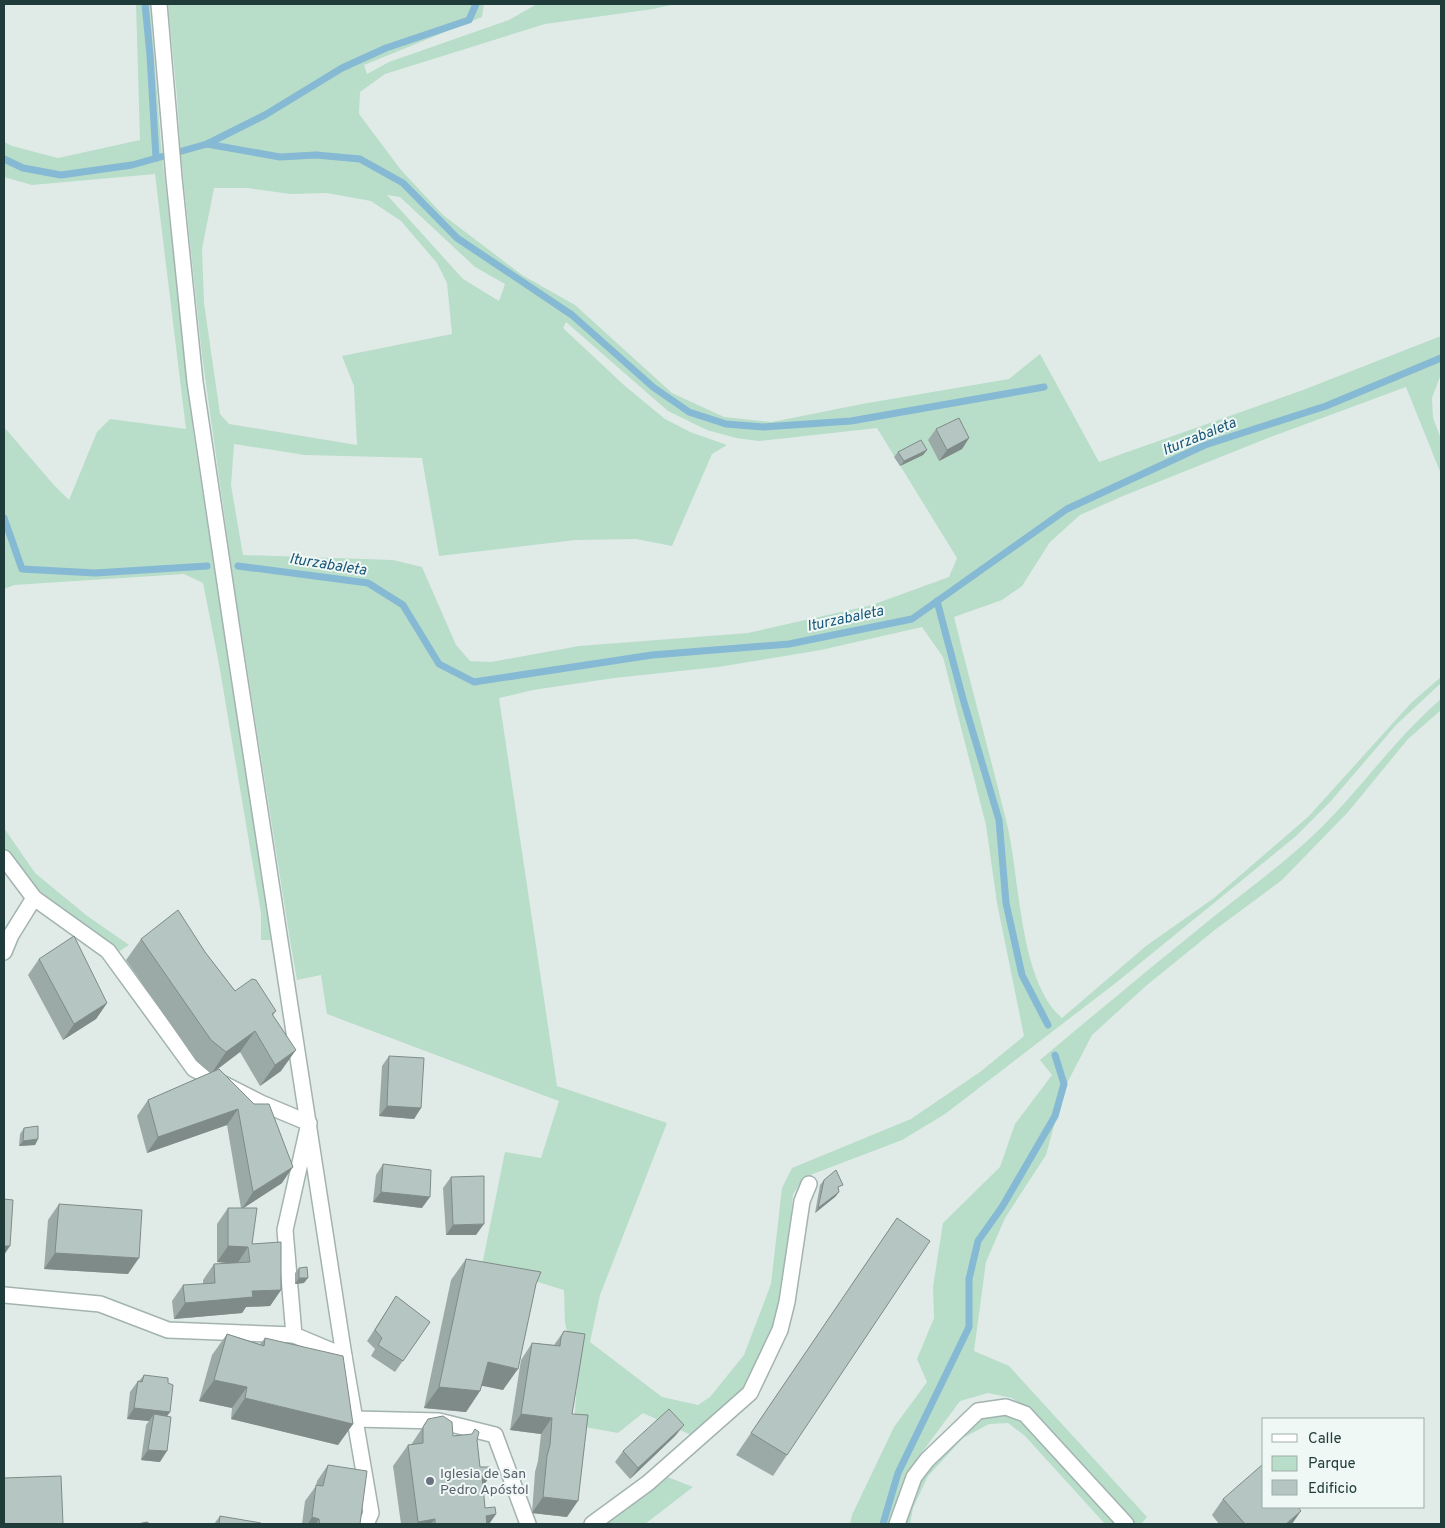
<svg xmlns="http://www.w3.org/2000/svg" width="1445" height="1528" viewBox="0 0 1445 1528" font-family="Overpass,sans-serif">
	<style>
		.green { fill: #b8ddc9; fill-rule: evenodd }
		.lines { fill: none; stroke-linecap: round; stroke-linejoin: round }
		.stream { stroke: #86b9d3; stroke-width: 7 }
		.minor-casing { stroke: #a3b3b0; stroke-width: 18 }
		.tertiary-casing { stroke: #a3b3b0; stroke-width: 18 }
		.minor { stroke: #fff; stroke-width: 15 }
		.tertiary { stroke: #fff; stroke-width: 15 }
		.wall { fill: #9caaa7 }
		.shaded-wall { fill: #7f8b88 }
		.building { fill: #b5c6c2; stroke: #7f8b88 }
		.worship-dot { fill: #6b7280; stroke: #f0f8f5; stroke-width: 2 }
		.labels { text-anchor: middle; stroke-width: 4; stroke-linejoin: round; paint-order: stroke }
		.worship-label { font-size: 14px; fill: #5b616d; stroke: #f0f8f5; text-anchor: start }
		.water-label { font-size: 15px; font-style: italic; fill: #19577a; stroke: #f0f8f5 }
	</style>
	<rect width="100%" height="100%" fill="#e0ebe8"/>
	<!-- green -->
	<g class="green">
		<polygon points="136,4 150,4 161,145 193,431 268,916 271,940 261,940 261,913 219,664 203,583 184,574 14,585 4,589 4,427 53,484 69,500 97,432 110,419 186,429 155,174 32,185 4,177 4,142 12,146 58,158 140,140"/>
		<path d="M168,4H484L482,17L364,65L367,74L389,62L509,20L537,4L594,5L676,4L653,9L545,24L385,74L360,92L359,114L401,170L443,215L522,275L575,305L672,393L724,417L772,422L862,404L1009,379L1040,354L1099,462L1303,390L1441,336V374L1432,398L1433,418L1441,439V474L1406,387L1268,438L1123,496L1080,515L1050,542L1022,586L1002,600L954,617C971,686 990,755 1007,824C1020,877 1019,982 1062,1018L1146,946L1214,898L1308,817L1411,703L1441,677V683L1396,725L1331,801L1295,837L1117,982L945,1114L902,1140L805,1177L793,1194L783,1304L761,1361L739,1398L691,1435L643,1413L618,1433L574,1425L578,1367L569,1342L565,1322L564,1290L482,1265L505,1152L541,1158L559,1101L327,1014L321,975L297,980L290,940L234,585L202,355L181,157L177,96ZM214,188H247L291,194L327,193L371,201L401,221L437,263L447,283L452,334L342,356L354,386L357,445L229,424L220,414L204,303L202,249ZM387,195L400,197L475,267L505,284L499,301L463,279ZM566,322L668,411L707,430L736,438L759,441L877,428L957,558L949,577L872,605L748,633L579,646L491,662L470,661L456,645L422,567L393,560L243,555L231,485L234,444L305,455L422,458L439,556L575,540L636,539L672,546L712,454L727,445L690,432L665,419L625,386L563,328ZM922,627L943,657L986,825L997,903L1024,1036L980,1072L911,1119L792,1168L782,1188L771,1284L744,1355L710,1397L698,1405L662,1397L590,1342L600,1295L667,1123L557,1086L499,698L533,690L614,678L718,667L821,650Z"/>
		<path d="M1441,699V710L1408,739L1348,812L1282,880L1216,929L1147,985L1092,1035L1064,1089L1046,1155L1005,1218L986,1262L974,1351L1009,1366L1147,1517L1141,1524H1131L1029,1411L1012,1398L988,1393L960,1401L906,1474L892,1524H850L852,1515L894,1427L927,1382L917,1359L934,1318L933,1287L943,1223L1000,1167L1015,1124L1052,1075L1040,1060C1097,1012 1154,965 1212,918C1243,893 1276,869 1306,842C1355,798 1391,742 1441,699Z"/>
		<polygon points="4,828 35,873 86,915 129,945 118,952 37,889 9,862 4,852"/>
		<polygon points="1003,1412 1015,1416 1029,1426 1115,1524 1105,1524 1025,1436 1008,1423 989,1424 963,1438 928,1476 913,1508 910,1524 902,1524 920,1479 936,1457 968,1427 987,1414"/>
		<polygon points="660,1474 693,1487 645,1524 600,1524"/>
	</g>
	<g class="lines">
		<!-- stream -->
		<g class="stream">
			<polyline points="145,4 150,55 156,158"/>
			<polyline points="207,144 265,115 342,68 386,48 469,20 476,4"/>
			<polyline points="4,159 23,168 61,175 132,165 207,144 280,157 316,155 360,159 403,183 457,238 572,315 653,387 689,412 726,424 763,427 851,421 1044,387"/>
			<polyline points="4,518 22,569 95,573 207,566"/>
			<polyline points="238,566 368,583 403,605 439,664 474,682 652,655 789,644 912,619 1067,509 1205,445 1326,406 1441,358"/>
			<polyline points="937,601 963,699 999,820 1006,903 1022,975 1048,1025"/>
			<polyline points="883,1524 898,1473 969,1327 969,1279 978,1241 1002,1207 1055,1116 1064,1084 1055,1055"/>
		</g>
		<defs>
			<g id="minor">
				<polyline points="4,858 34,898 108,951 194,1069 261,1103 309,1123 285,1230 294,1335 344,1356"/>
				<polyline points="4,952 11,935 34,898"/>
				<polyline points="4,1295 100,1304 168,1330 294,1335"/>
				<polyline points="355,1419 439,1421 495,1435 528,1524"/>
				<polyline points="592,1524 648,1483 750,1393 780,1330 787,1302 802,1201 809,1184"/>
				<polyline points="897,1524 914,1477 927,1460 978,1411 1006,1407 1025,1414 1126,1524"/>
			</g>
			<polyline id="tertiary" points="159,4 174,178 195,382 234,643 344,1356 371,1513 366,1524"/>
		</defs>
		<!-- minor casing -->
		<use href="#minor" class="minor-casing"/>
		<!-- tertiary casing -->
		<use href="#tertiary" class="tertiary-casing"/>
		<!-- minor -->
		<use href="#minor" class="minor"/>
		<!-- tertiary -->
		<use href="#tertiary" class="tertiary"/>
	</g>
	<!-- wall -->
	<g class="wall">
		<polygon points="936,429 969,438 962,449 939,461 928,440"/>
		<polygon points="927,450 923,455 900,466 894,457 898,452"/>
		<polygon points="141,939 205,952 235,991 276,1011 273,1015 281,1071 260,1086 240,1052 215,1071 282,1183 243,1208 252,1244 281,1290 270,1306 246,1307 242,1313 174,1319 172,1301 183,1285 203,1284 203,1280 214,1264 230,1263 217,1262 217,1224 228,1208 241,1208 227,1125 147,1153 137,1116 148,1100 210,1073 196,1061 126,960"/>
		<polygon points="39,959 107,1003 96,1019 63,1040 28,975"/>
		<polygon points="389,1056 421,1108 414,1119 379,1116 382,1066"/>
		<polygon points="24,1128 38,1139 35,1145 19,1146 20,1134"/>
		<polygon points="383,1164 422,1208 373,1202 376,1175"/>
		<polygon points="451,1177 476,1235 446,1235 443,1188"/>
		<polygon points="824,1180 838,1190 839,1192 835,1197 815,1213 820,1185"/>
		<polygon points="59,1204 128,1274 44,1269 48,1220"/>
		<polygon points="897,1218 787,1455 773,1476 736,1455"/>
		<polygon points="466,1259 536,1284 503,1390 482,1385 480,1391 466,1412 424,1408 451,1280"/>
		<polygon points="299,1268 304,1283 295,1284 295,1273"/>
		<polygon points="396,1296 430,1322 395,1372 371,1356 375,1349 367,1341"/>
		<polygon points="564,1331 572,1414 567,1517 532,1513 535,1472 538,1461 541,1434 510,1430 521,1360 532,1343 554,1345"/>
		<polygon points="227,1334 260,1344 265,1338 353,1424 338,1445 231,1419 232,1408 199,1401 212,1355"/>
		<polygon points="144,1375 168,1383 170,1412 167,1416 160,1462 141,1460 146,1425 149,1421 127,1419 130,1392 138,1381 139,1381"/>
		<polygon points="428,1419 453,1436 477,1440 480,1467 483,1486 485,1508 496,1514 489,1524 401,1524 393,1466 408,1445 411,1445"/>
		<polygon points="676,1435 630,1479 615,1462 623,1451"/>
		<polygon points="328,1465 360,1524 302,1524 305,1501 316,1486 317,1481"/>
		<polygon points="1223,1499 1292,1524 1219,1524 1212,1515"/>
		<polygon points="220,1516 261,1524 214,1524"/>
	</g>
	<!-- shaded-wall -->
	<g class="shaded-wall">
		<polygon points="969,438 962,449 939,461 947,450"/>
		<polygon points="927,450 923,455 900,466 904,461"/>
		<polygon points="107,1003 96,1019 63,1040 74,1024"/>
		<polygon points="255,1031 240,1052 211,1074 226,1052"/>
		<polygon points="296,1050 281,1071 260,1086 275,1065"/>
		<polygon points="387,1106 421,1108 414,1119 379,1116"/>
		<polygon points="238,1109 227,1125 147,1153 158,1137"/>
		<polygon points="38,1139 35,1145 19,1146 23,1141"/>
		<polygon points="293,1167 282,1183 242,1209 253,1192"/>
		<polygon points="381,1192 430,1197 422,1208 373,1202"/>
		<polygon points="839,1192 835,1197 815,1213 818,1208"/>
		<polygon points="484,1224 476,1235 446,1235 453,1225"/>
		<polygon points="4,1246 10,1246 4,1255"/>
		<polygon points="228,1246 248,1247 237,1264 217,1262"/>
		<polygon points="55,1253 139,1258 128,1274 44,1269"/>
		<polygon points="299,1278 308,1278 304,1283 295,1284"/>
		<polygon points="281,1290 270,1306 246,1307 242,1313 174,1319 185,1303 252,1291"/>
		<polygon points="488,1362 518,1369 503,1390 473,1384"/>
		<polygon points="214,1380 247,1387 232,1408 199,1401"/>
		<polygon points="439,1387 480,1391 466,1412 424,1408"/>
		<polygon points="245,1398 353,1424 338,1445 231,1419"/>
		<polygon points="134,1408 170,1412 162,1423 154,1414 149,1421 127,1419"/>
		<polygon points="521,1414 552,1418 541,1434 510,1430"/>
		<polygon points="684,1425 676,1435 630,1479 638,1468"/>
		<polygon points="148,1450 167,1451 160,1462 141,1460"/>
		<polygon points="491,1475 476,1496 482,1476"/>
		<polygon points="543,1497 578,1501 567,1517 532,1513"/>
		<polygon points="1301,1511 1292,1524 1286,1524"/>
		<polygon points="496,1514 489,1524 480,1524 486,1516"/>
		<polygon points="312,1517 319,1519 316,1524 308,1524"/>
		<polygon points="435,1519 431,1524 416,1524 418,1522"/>
	</g>
	<!-- building -->
	<g class="building">
		<polygon points="959,418 969,438 947,450 936,429"/>
		<polygon points="921,440 927,450 904,461 898,452"/>
		<polygon points="178,910 205,952 235,991 252,979 256,980 276,1011 272,1014 296,1050 275,1065 255,1031 226,1052 211,1040 141,939"/>
		<polygon points="74,936 107,1003 74,1024 39,959"/>
		<polygon points="389,1056 424,1058 421,1108 387,1106"/>
		<polygon points="219,1069 254,1104 269,1104 293,1167 253,1192 238,1109 158,1137 148,1100"/>
		<polygon points="38,1126 38,1139 23,1141 24,1128"/>
		<polygon points="383,1164 431,1170 430,1197 381,1192"/>
		<polygon points="836,1170 843,1185 838,1187 839,1192 818,1208 824,1180"/>
		<polygon points="484,1176 484,1224 453,1225 451,1177"/>
		<polygon points="4,1199 13,1200 10,1246 4,1246"/>
		<polygon points="59,1204 142,1210 139,1258 55,1253"/>
		<polygon points="228,1208 257,1208 252,1244 281,1242 281,1290 252,1291 253,1297 185,1303 183,1285 215,1283 214,1264 250,1262 248,1247 228,1246"/>
		<polygon points="897,1218 930,1241 787,1455 751,1433"/>
		<polygon points="466,1259 541,1272 536,1284 518,1369 488,1362 480,1391 439,1387"/>
		<polygon points="307,1267 308,1278 299,1278 299,1268"/>
		<polygon points="396,1296 430,1322 403,1361 378,1345 382,1338 375,1330"/>
		<polygon points="564,1331 585,1334 572,1414 588,1415 578,1501 543,1497 547,1456 550,1445 552,1418 521,1414 532,1343 560,1346 561,1337"/>
		<polygon points="227,1334 264,1346 265,1338 343,1356 353,1424 245,1398 247,1387 214,1380"/>
		<polygon points="144,1375 168,1378 168,1383 173,1385 170,1412 134,1408 138,1381 142,1382"/>
		<polygon points="669,1409 684,1425 638,1468 623,1451"/>
		<polygon points="154,1414 171,1417 167,1451 148,1450"/>
		<polygon points="443,1416 452,1422 453,1436 472,1434 475,1429 479,1432 477,1440 480,1467 490,1467 491,1475 482,1476 485,1508 495,1507 496,1514 486,1516 487,1524 435,1524 435,1519 418,1522 408,1445 423,1443 423,1427 428,1419"/>
		<polygon points="328,1465 367,1471 360,1524 320,1524 319,1519 312,1517 316,1485 323,1486"/>
		<polygon points="1262,1465 1264,1467 1264,1507 1298,1507 1301,1511 1286,1524 1245,1524 1223,1499"/>
		<polygon points="61,1476 63,1524 4,1524 4,1478"/>
		<polygon points="220,1516 261,1523 261,1524 219,1524"/>
		<polygon points="147,1522 150,1524 138,1524"/>
	</g>
	<!-- markers -->
	<circle class="worship-dot" cx="430" cy="1481" r="5"/>
	<g class="labels">
		<!-- worship labels -->
		<g class="worship-label">
			<text x="440" y="1478">Iglesia de San<tspan x="440" dy="16">Pedro Apóstol</tspan></text>
		</g>
		<!-- water labels -->
		<g class="water-label">
			<text transform="translate(1199 436) rotate(-22)" y="5">Iturzabaleta</text>
			<text transform="translate(328 564) rotate(9)" y="5">Iturzabaleta</text>
			<text transform="translate(845 618) rotate(-12)" y="5">Iturzabaleta</text>
		</g>
	</g>
	<!-- border -->
	<rect width="1445" height="1528" fill="none" stroke="#203c3a" stroke-width="10"/>
	<!-- legend -->
	<rect x="1262" y="1418" width="162" height="90" fill="#f0f8f5" stroke="#9dadaa"/>
	<rect x="1272" y="1434" width="25" height="8" fill="#ffffff" stroke="#9dadaa"/>
	<text x="1308" y="1443" font-size="15" fill="#203c3a">Calle</text>
	<rect x="1272" y="1456" width="25" height="15" fill="#b8ddc9" stroke="#9dadaa"/>
	<text x="1308" y="1468" font-size="15" fill="#203c3a">Parque</text>
	<rect x="1272" y="1480" width="25" height="15" fill="#b5c6c2" stroke="#9dadaa"/>
	<text x="1308" y="1493" font-size="15" fill="#203c3a">Edificio</text>
</svg>
